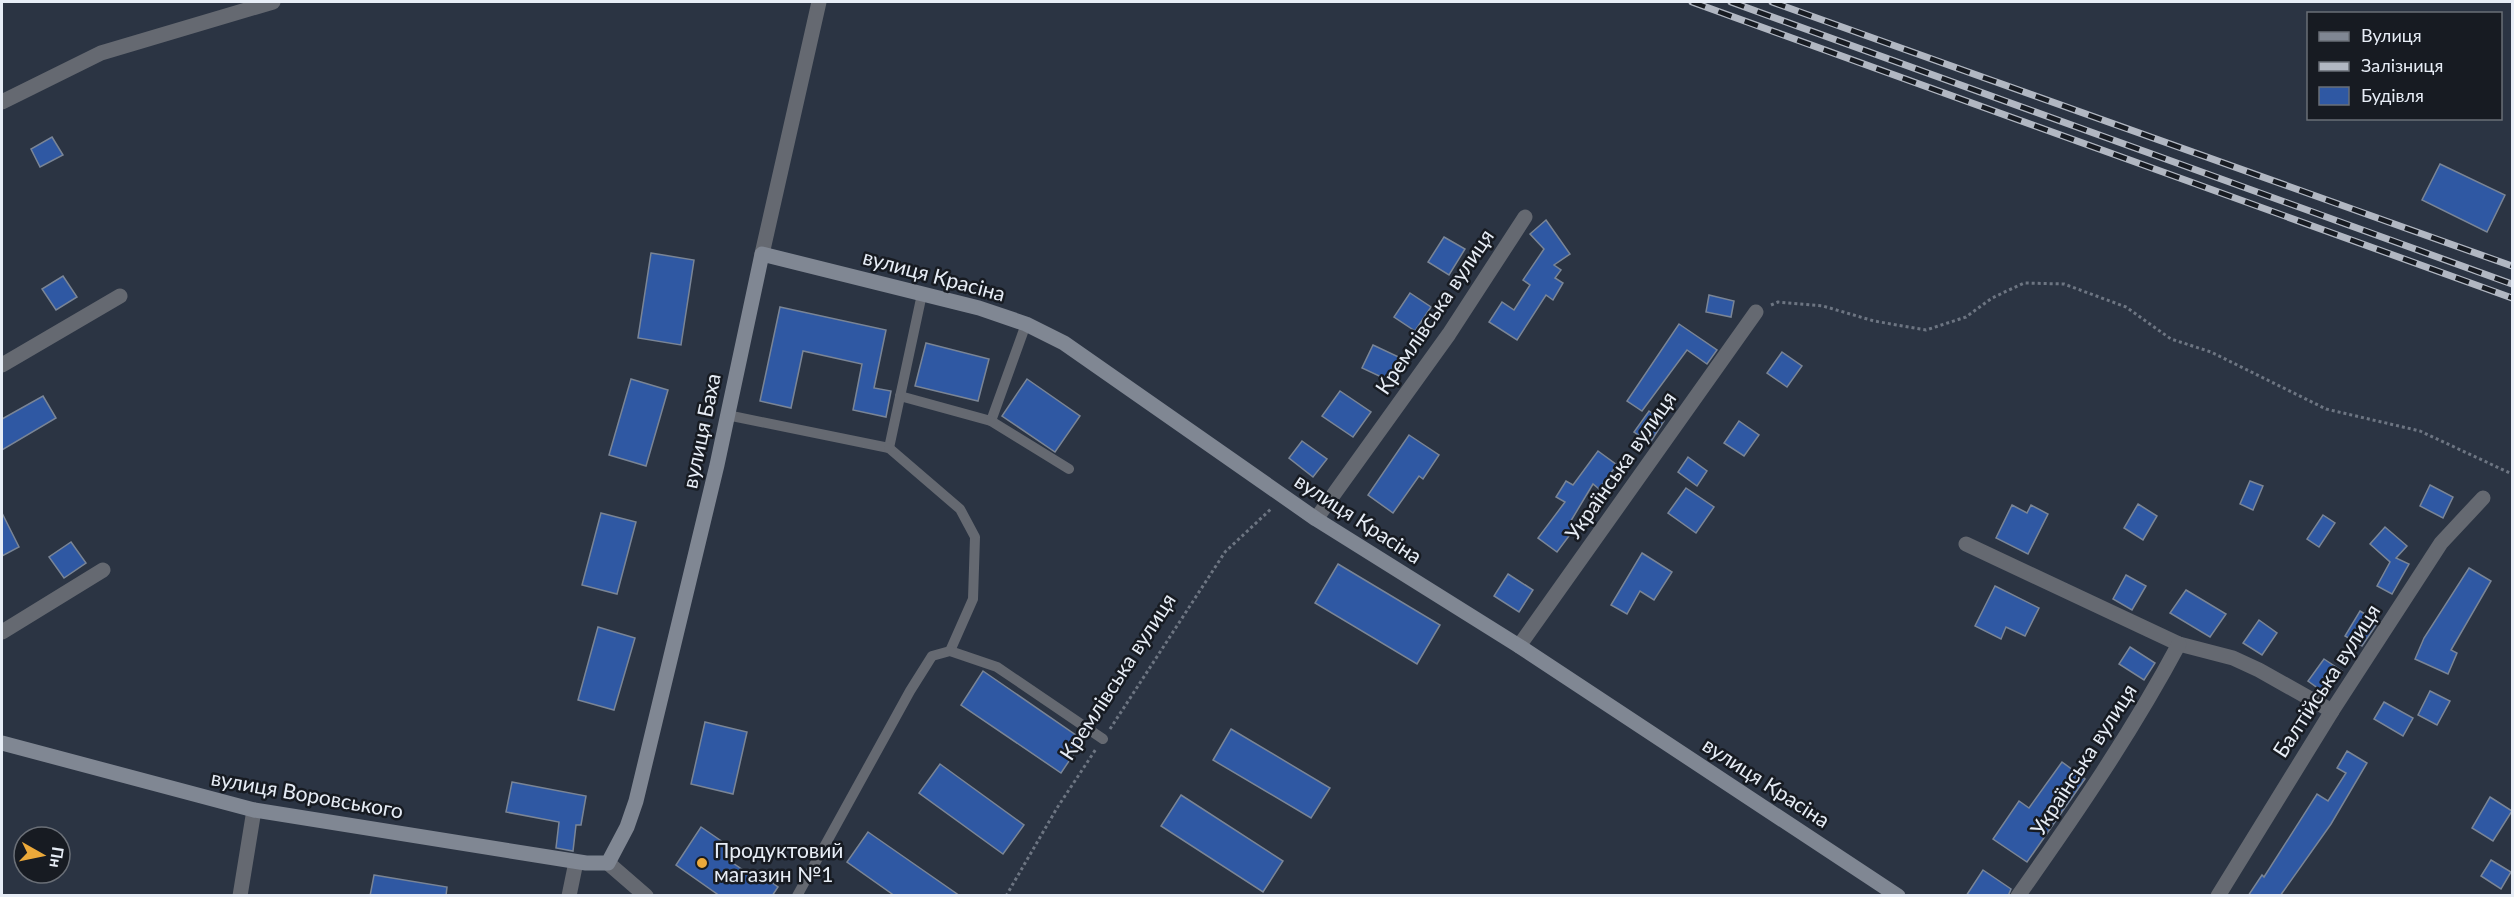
<svg xmlns="http://www.w3.org/2000/svg" width="2514" height="897" viewBox="0 0 2514 897" font-family="Lato,sans-serif">
	<style>
		.building { fill: #2f58a3; stroke: #7a8596; stroke-width: 1.5 }
		.lines { fill: none; stroke-linecap: round; stroke-linejoin: round }
		.path { stroke: #6d7582; stroke-width: 3; stroke-dasharray: 3 3; stroke-linecap: butt }
		.lane { stroke: #656971; stroke-width: 10 }
		.street { stroke: #656971; stroke-width: 15 }
		.secondary { stroke: #808793; stroke-width: 15 }
		.rail-casing { stroke: #b1b7c2; stroke-width: 7 }
		.rail { stroke: #171b22; stroke-width: 4.5; stroke-dasharray: 14; stroke-linecap: butt }
		.poi-dot { fill: #eca93a; stroke: #171b22; stroke-width: 2 }
		.labels { text-anchor: middle; stroke-width: 5; stroke-linejoin: round; paint-order: stroke }
		.street-label { font-size: 21px; fill: #e7edf6; stroke: #171b22 }
		.poi-label { font-size: 21px; fill: #e7edf6; stroke: #171b22; text-anchor: start }
	</style>
	<rect width="100%" height="100%" fill="#2b3443"/>
	<!-- building -->
	<g class="building">
		<polygon points="52,137 63,155 40,167 31,149"/>
		<polygon points="2440,164 2505,195 2487,232 2422,200"/>
		<polygon points="1546,220 1570,254 1554,265 1561,270 1555,278 1563,283 1553,300 1546,295 1517,340 1489,322 1502,302 1514,310 1530,285 1523,280 1544,249 1530,234"/>
		<polygon points="1444,237 1465,249 1449,275 1428,262"/>
		<polygon points="651,253 694,260 681,345 638,338"/>
		<polygon points="63,276 77,297 56,310 42,289"/>
		<polygon points="1410,293 1431,307 1415,331 1394,317"/>
		<polygon points="1709,295 1734,301 1731,317 1706,312"/>
		<polygon points="780,307 886,330 874,388 891,391 886,417 853,410 862,364 803,351 791,408 760,401"/>
		<polygon points="1679,324 1717,350 1707,364 1687,350 1642,411 1627,401"/>
		<polygon points="926,343 989,359 978,401 915,386"/>
		<polygon points="1373,345 1403,359 1392,382 1362,368"/>
		<polygon points="1782,352 1802,366 1787,387 1767,373"/>
		<polygon points="631,379 668,390 646,466 609,455"/>
		<polygon points="1027,379 1080,416 1055,452 1002,416"/>
		<polygon points="1340,391 1371,412 1353,437 1322,416"/>
		<polygon points="43,396 56,418 2,450 2,419"/>
		<polygon points="1649,411 1664,421 1650,443 1634,432"/>
		<polygon points="1739,421 1759,435 1744,456 1724,443"/>
		<polygon points="1409,435 1439,455 1423,479 1419,476 1393,513 1368,495"/>
		<polygon points="1302,441 1327,459 1313,477 1289,458"/>
		<polygon points="1598,451 1617,465 1599,489 1593,484 1569,524 1575,528 1557,552 1538,538 1565,502 1556,497 1566,481 1573,485"/>
		<polygon points="1688,457 1707,471 1697,486 1678,472"/>
		<polygon points="2250,481 2263,486 2253,510 2240,504"/>
		<polygon points="2430,485 2453,497 2443,518 2420,506"/>
		<polygon points="1686,488 1714,507 1696,533 1668,513"/>
		<polygon points="2138,504 2157,516 2143,540 2124,528"/>
		<polygon points="2012,505 2027,513 2031,505 2048,514 2028,554 1996,538"/>
		<polygon points="2,513 19,547 2,556"/>
		<polygon points="601,513 636,522 617,594 582,585"/>
		<polygon points="2323,515 2335,523 2319,547 2307,539"/>
		<polygon points="2385,527 2407,546 2396,558 2409,564 2392,594 2377,586 2390,562 2370,544"/>
		<polygon points="71,542 86,563 64,578 49,557"/>
		<polygon points="1642,553 1672,572 1654,600 1640,591 1627,614 1611,605"/>
		<polygon points="1338,564 1440,625 1417,664 1315,603"/>
		<polygon points="2469,568 2491,581 2451,650 2457,653 2448,674 2415,659 2424,638"/>
		<polygon points="1508,574 1533,590 1519,612 1494,596"/>
		<polygon points="2126,575 2146,586 2132,610 2113,599"/>
		<polygon points="1995,586 2039,608 2025,636 2006,627 2001,639 1975,626"/>
		<polygon points="2186,590 2226,614 2210,637 2170,613"/>
		<polygon points="2360,611 2378,622 2362,646 2345,636"/>
		<polygon points="2259,620 2277,633 2262,655 2243,643"/>
		<polygon points="598,627 635,638 614,710 578,700"/>
		<polygon points="2130,647 2155,663 2144,680 2119,664"/>
		<polygon points="2324,659 2342,671 2326,694 2308,681"/>
		<polygon points="983,671 1083,740 1061,773 961,705"/>
		<polygon points="2430,691 2450,701 2437,725 2418,715"/>
		<polygon points="2384,702 2413,718 2403,736 2374,719"/>
		<polygon points="705,722 747,732 733,794 691,784"/>
		<polygon points="1231,729 1330,788 1311,818 1213,760"/>
		<polygon points="2347,751 2367,763 2331,824 2280,896 2248,896 2262,875 2264,877 2317,794 2328,801 2346,773 2337,768"/>
		<polygon points="2062,762 2085,779 2027,862 1993,839 2019,801 2029,808"/>
		<polygon points="940,764 1024,825 1003,854 919,793"/>
		<polygon points="512,782 586,796 581,825 576,825 573,851 556,848 559,822 506,812"/>
		<polygon points="1181,795 1283,861 1263,892 1161,826"/>
		<polygon points="2490,797 2512,811 2493,841 2472,828"/>
		<polygon points="701,827 730,847 724,857 755,878 759,873 778,887 772,896 720,896 676,865"/>
		<polygon points="868,832 960,896 895,896 847,862"/>
		<polygon points="2491,860 2511,872 2501,889 2481,876"/>
		<polygon points="1983,870 2011,889 2008,896 1966,896"/>
		<polygon points="374,875 447,887 446,896 370,896"/>
	</g>
	<g class="lines">
		<!-- path -->
		<g class="path">
			<polyline points="1771,305 1778,302 1823,306 1874,321 1926,330 1966,317 1992,298 2024,283 2064,284 2126,307 2171,339 2211,352 2326,409 2420,431 2512,474"/>
			<polyline points="1110,729 1225,552 1272,508"/>
			<polyline points="1006,896 1057,808 1096,749"/>
		</g>
		<!-- lane -->
		<g class="lane">
			<polyline points="900,396 991,421 1026,324"/>
			<polyline points="727,415 889,448 922,294"/>
			<polyline points="991,421 1069,469"/>
			<polyline points="889,448 960,509 975,537 973,599 950,651"/>
			<polyline points="797,896 910,691 932,656 950,651 997,667 1103,739"/>
		</g>
		<!-- street -->
		<g class="street">
			<polyline points="2,102 101,53 273,2"/>
			<polyline points="762,254 819,2"/>
			<polyline points="2,365 120,296"/>
			<polyline points="1316,519 1449,334 1525,217"/>
			<polyline points="1966,544 2179,644 2233,658 2259,670 2332,711"/>
			<polyline points="2,632 103,570"/>
			<polyline points="1519,646 1756,312"/>
			<polyline points="608,863 646,896"/>
			<polyline points="240,896 254,810"/>
			<polyline points="569,896 576,862"/>
			<path d="M2018,896C2076,814 2132,732 2179,644"/>
			<polyline points="2218,896 2332,711 2441,543 2483,498"/>
		</g>
		<!-- secondary -->
		<polyline class="secondary" points="2,743 254,810 586,863 608,863 627,827 636,801 717,465 762,254 979,308 1026,324 1064,343 1316,519 1519,646 1898,896"/>
		<defs>
			<g id="rail">
				<polyline points="1692,2 2512,298"/>
				<polyline points="1731,2 2512,284"/>
				<polyline points="1772,2 2512,266"/>
			</g>
		</defs>
		<!-- rail casing -->
		<use href="#rail" class="rail-casing"/>
		<!-- rail -->
		<use href="#rail" class="rail"/>
	</g>
	<!-- markers -->
	<circle class="poi-dot" cx="702" cy="863" r="6"/>
	<g class="labels">
		<!-- street labels -->
		<g class="street-label">
			<text transform="translate(934 276) rotate(15)" y="7">вулиця Красіна</text>
			<text transform="translate(1435 312) rotate(-56)" y="7">Кремлівська вулиця</text>
			<text transform="translate(702 431) rotate(-78)" y="7">вулиця Баха</text>
			<text transform="translate(1621 466) rotate(-55)" y="7">Українська вулиця</text>
			<text transform="translate(1358 519) rotate(33)" y="7">вулиця Красіна</text>
			<text transform="translate(1118 677) rotate(-57)" y="7">Кремлівська вулиця</text>
			<text transform="translate(2327 681) rotate(-57)" y="7">Балтійська вулиця</text>
			<text transform="translate(2084 760) rotate(-57)" y="7">Українська вулиця</text>
			<text transform="translate(1766 783) rotate(33)" y="7">вулиця Красіна</text>
			<text transform="translate(307 795) rotate(10)" y="7">вулиця Воровського</text>
		</g>
		<!-- poi labels -->
		<g class="poi-label">
			<text x="714" y="858">Продуктовий<tspan x="714" dy="24">магазин №1</tspan></text>
		</g>
	</g>
	<!-- border -->
	<rect width="2514" height="897" fill="none" stroke="#e7edf6" stroke-width="6"/>
	<!-- legend -->
	<rect x="2307" y="12" width="195" height="108" fill="#171b22" stroke="#6a6f77" stroke-width="1.5"/>
	<rect x="2319" y="32" width="30" height="9" fill="#808793" stroke="#6a6f77" stroke-width="1.5"/>
	<text x="2361" y="42" font-size="18" fill="#e7edf6">Вулиця</text>
	<rect x="2319" y="62" width="30" height="9" fill="#b1b7c2" stroke="#6a6f77" stroke-width="1.5"/>
	<text x="2361" y="72" font-size="18" fill="#e7edf6">Залізниця</text>
	<rect x="2319" y="87" width="30" height="18" fill="#2f58a3" stroke="#6a6f77" stroke-width="1.5"/>
	<text x="2361" y="102" font-size="18" fill="#e7edf6">Будівля</text>
	<!-- north arrow -->
	<g transform="translate(42 855) rotate(99)"><circle r="28" fill="#171b22" stroke="#6a6f77" stroke-width="1.5"/>
	<path d="M0-4.5L10 22L0 15L-10 22Z" fill="#eca93a"/>
	<text y="-9" font-size="16" font-weight="bold" text-anchor="middle" fill="#e7edf6">Пн</text>
	</g>
</svg>
